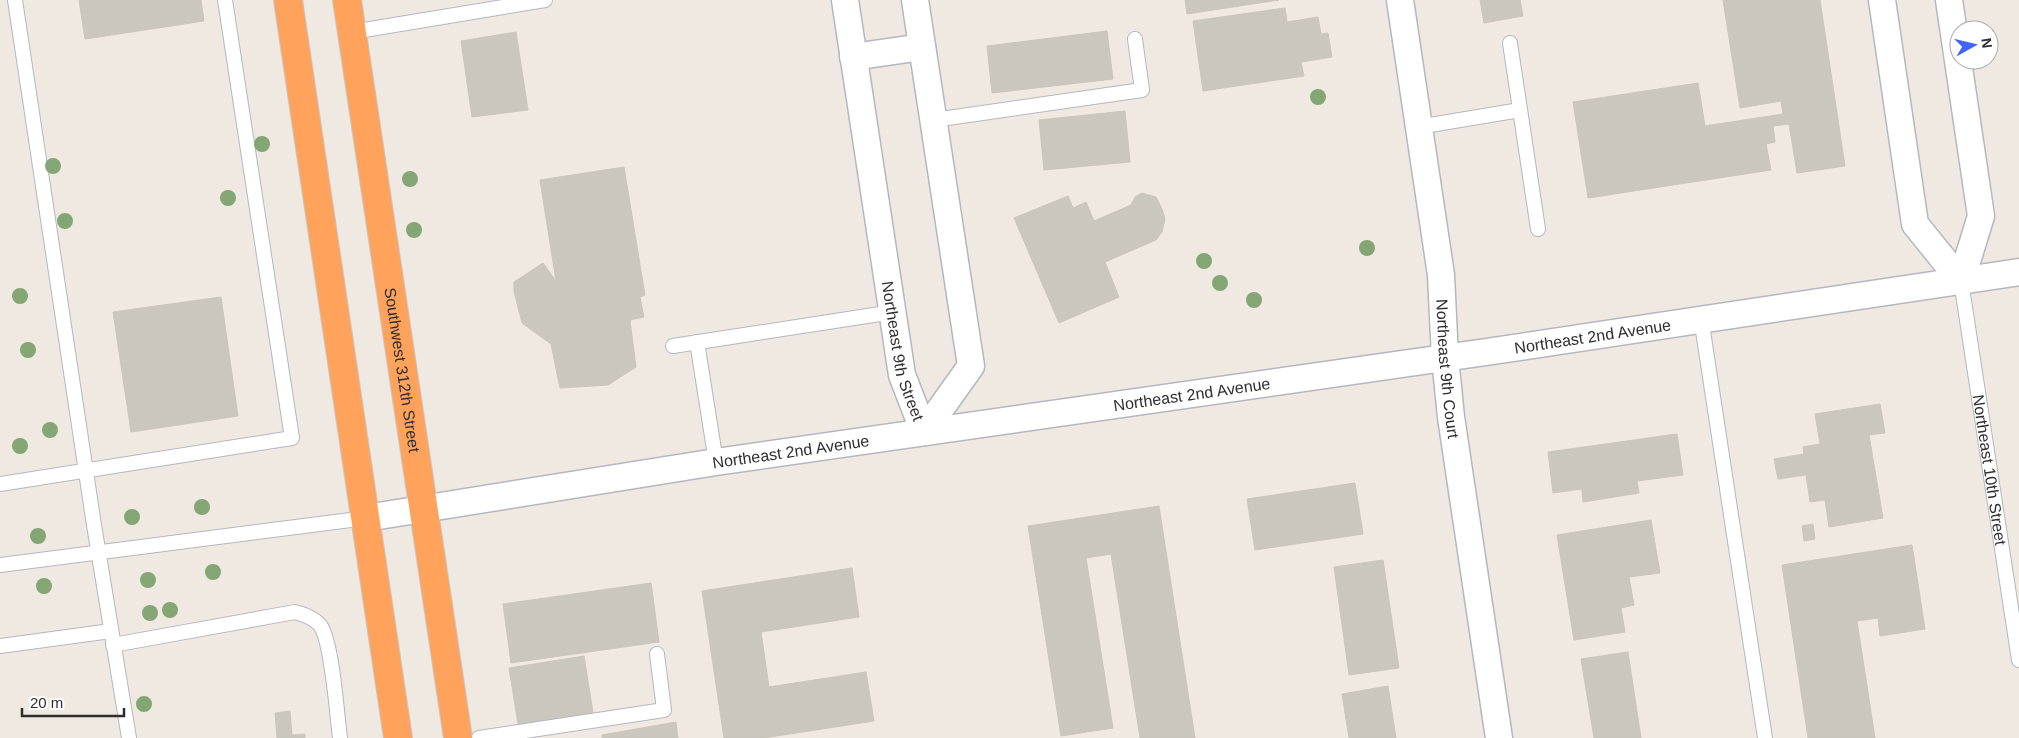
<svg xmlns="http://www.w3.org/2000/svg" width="2019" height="738" viewBox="0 0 2019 738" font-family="Helvetica,sans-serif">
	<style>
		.building { fill: #cbc7bf; stroke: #cbc5ba }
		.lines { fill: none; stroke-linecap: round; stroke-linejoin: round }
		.lane-casing { stroke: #b4b7c1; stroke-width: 16 }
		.street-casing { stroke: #b4b7c1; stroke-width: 29 }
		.highway-casing { stroke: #c9c9c9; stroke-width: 30 }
		.lane { stroke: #fff; stroke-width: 14 }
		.street { stroke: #fff; stroke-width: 26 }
		.highway { stroke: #ffa35c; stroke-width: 28 }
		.tree { fill: #84a574 }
		.labels { text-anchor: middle; stroke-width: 4.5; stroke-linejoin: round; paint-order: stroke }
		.street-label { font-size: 16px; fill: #2e2e2e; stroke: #fff }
	</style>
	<rect width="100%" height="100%" fill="#efe9e1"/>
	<!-- building -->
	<g class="building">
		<polygon points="79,0 201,0 204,21 85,39"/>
		<polygon points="1185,0 1279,0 1187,14"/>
		<polygon points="1480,0 1520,0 1523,16 1484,23"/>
		<polygon points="1723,0 1820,0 1845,166 1797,173 1789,124 1773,126 1775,142 1766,144 1771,170 1588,198 1573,102 1698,83 1705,126 1783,114 1781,101 1740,108"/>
		<polygon points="1285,8 1287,22 1318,17 1321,34 1328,33 1332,57 1301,62 1304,76 1203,91 1193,21"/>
		<polygon points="1107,31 1113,79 992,93 987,46"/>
		<polygon points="516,32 528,110 472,117 461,41"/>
		<polygon points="1125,111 1130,162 1044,170 1039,120"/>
		<polygon points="624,167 645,295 640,297 644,317 630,320 636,367 608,385 560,388 551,344 522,323 514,291 514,282 543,263 556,281 540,180"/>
		<polygon points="1142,193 1156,197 1162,209 1165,219 1162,232 1156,240 1105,262 1119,297 1059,323 1014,218 1068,196 1073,208 1086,202 1094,221 1131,205 1135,197"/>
		<polygon points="221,297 238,416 131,432 113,312"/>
		<polygon points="1880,404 1885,433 1869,435 1883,518 1829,527 1825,500 1810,502 1806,475 1778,479 1774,459 1804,454 1803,447 1820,444 1815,414"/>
		<polygon points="1677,434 1683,475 1637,481 1639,493 1583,502 1582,489 1553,493 1548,452"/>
		<polygon points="1355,483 1363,534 1255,550 1247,499"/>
		<polygon points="1159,506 1195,738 1140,738 1111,554 1086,558 1113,728 1061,736 1028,526"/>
		<polygon points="1651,520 1660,573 1629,577 1634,605 1621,608 1625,632 1574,640 1557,535"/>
		<polygon points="1813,524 1815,539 1804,541 1802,526"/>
		<polygon points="1912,545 1925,629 1880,636 1878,618 1857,621 1875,738 1808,738 1782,565"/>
		<polygon points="1383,560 1399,668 1349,675 1334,567"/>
		<polygon points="852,568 859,617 761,632 769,687 866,672 874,721 764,738 724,738 702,591"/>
		<polygon points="651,583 659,642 511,663 503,604"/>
		<polygon points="1628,652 1641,738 1594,738 1581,659"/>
		<polygon points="584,656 594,719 519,730 509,668"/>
		<polygon points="1388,686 1396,738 1349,738 1342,694"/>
		<polygon points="290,711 292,735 305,734 305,738 277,738 275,713"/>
		<polygon points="676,722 678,738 602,738 602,735"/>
	</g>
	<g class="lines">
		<defs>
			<g id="lane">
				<polyline points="15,0 94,525 129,738"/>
				<polyline points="352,32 545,0"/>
				<polyline points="1510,43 1538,229"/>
				<polyline points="934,120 1142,90 1135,39"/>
				<polyline points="1418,127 1520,110"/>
				<path id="s1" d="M1961,281L2019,660"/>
				<polyline points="1701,318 1765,738"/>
				<polyline points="697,342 716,462"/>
				<polyline points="673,346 893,312"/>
				<polyline points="0,484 292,438 225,0"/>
				<polyline points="0,565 366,518"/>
				<path d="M113,645L295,612C303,614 312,617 319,624C332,637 337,716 340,738"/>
				<polyline points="0,646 111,631"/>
				<polyline points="479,738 664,710 657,654"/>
			</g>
			<g id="street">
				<path id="s2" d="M845,0L902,375L924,432"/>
				<polyline points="915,0 971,366 924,432"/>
				<path id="s3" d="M1400,0L1441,275L1445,358L1451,417L1499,738"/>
				<polyline points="1882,0 1915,224 1961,281 1981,216 1949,0"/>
				<polyline points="853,57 922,47"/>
				<path id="s4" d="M366,518L716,462L1493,351L2019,272"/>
			</g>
			<g id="highway">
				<polyline points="288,0 398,738"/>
				<path id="s5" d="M347,0L458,738"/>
			</g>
		</defs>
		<!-- lane casing -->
		<use href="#lane" class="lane-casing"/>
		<!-- street casing -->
		<use href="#street" class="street-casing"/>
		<!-- highway casing -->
		<use href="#highway" class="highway-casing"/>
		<!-- lane -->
		<use href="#lane" class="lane"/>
		<!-- street -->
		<use href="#street" class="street"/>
		<!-- highway -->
		<use href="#highway" class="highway"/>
	</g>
	<!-- trees -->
	<g class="tree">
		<circle cx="1318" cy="97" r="8"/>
		<circle cx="262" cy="144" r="8"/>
		<circle cx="53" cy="166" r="8"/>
		<circle cx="410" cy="179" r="8"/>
		<circle cx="228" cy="198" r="8"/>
		<circle cx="65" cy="221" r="8"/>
		<circle cx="414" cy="230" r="8"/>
		<circle cx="1367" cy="248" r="8"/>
		<circle cx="1204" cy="261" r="8"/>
		<circle cx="1220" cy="283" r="8"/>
		<circle cx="20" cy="296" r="8"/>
		<circle cx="1254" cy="300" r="8"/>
		<circle cx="28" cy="350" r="8"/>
		<circle cx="50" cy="430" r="8"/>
		<circle cx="20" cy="446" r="8"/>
		<circle cx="202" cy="507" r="8"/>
		<circle cx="132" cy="517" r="8"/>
		<circle cx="38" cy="536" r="8"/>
		<circle cx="213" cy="572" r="8"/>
		<circle cx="148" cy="580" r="8"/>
		<circle cx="44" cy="586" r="8"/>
		<circle cx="170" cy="610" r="8"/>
		<circle cx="150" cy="613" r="8"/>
		<circle cx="144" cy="704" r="8"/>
	</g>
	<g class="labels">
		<!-- street labels -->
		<g class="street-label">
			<text dy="6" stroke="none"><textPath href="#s4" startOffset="1240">Northeast 2nd Avenue</textPath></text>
			<text dy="6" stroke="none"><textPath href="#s2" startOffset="356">Northeast 9th Street</textPath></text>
			<text dy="6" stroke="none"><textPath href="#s5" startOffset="374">Southwest 312th Street</textPath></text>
			<text dy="6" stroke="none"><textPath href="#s3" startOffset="372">Northeast 9th Court</textPath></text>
			<text dy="6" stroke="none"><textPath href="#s4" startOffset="835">Northeast 2nd Avenue</textPath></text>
			<text dy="6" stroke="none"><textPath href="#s4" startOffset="430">Northeast 2nd Avenue</textPath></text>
			<text dy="6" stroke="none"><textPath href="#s1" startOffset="191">Northeast 10th Street</textPath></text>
		</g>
	</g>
	<!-- north arrow -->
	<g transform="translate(1974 45) rotate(82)"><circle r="24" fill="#ffffff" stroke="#ababab"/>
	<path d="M0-4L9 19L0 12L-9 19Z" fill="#4264fb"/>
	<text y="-8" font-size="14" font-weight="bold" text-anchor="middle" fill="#2e2e2e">N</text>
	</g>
	<!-- scale -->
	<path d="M22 708v8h102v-8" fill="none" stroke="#2e2e2e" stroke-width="2.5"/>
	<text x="30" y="708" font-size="15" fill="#2e2e2e" stroke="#ffffff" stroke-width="4" paint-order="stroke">20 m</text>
</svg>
